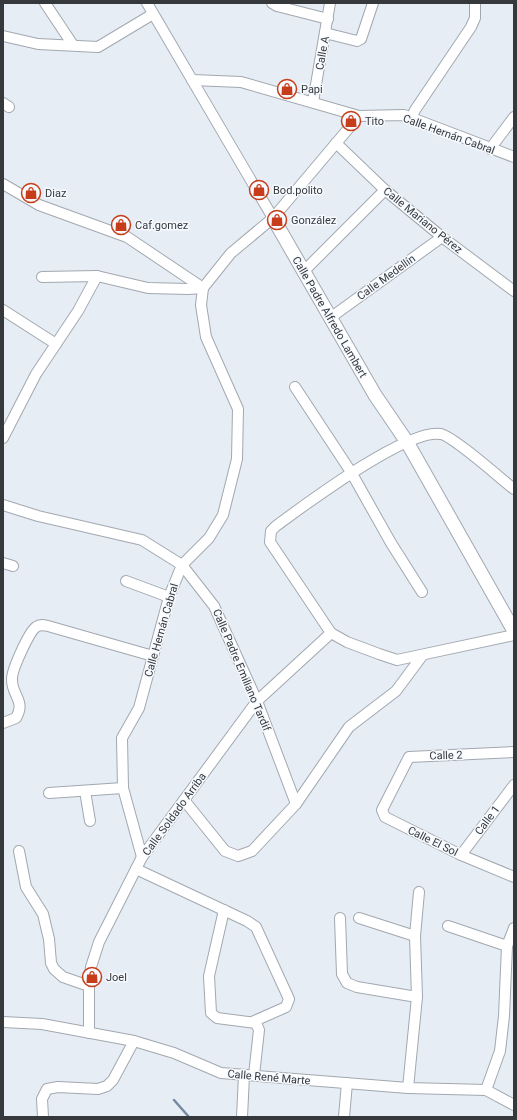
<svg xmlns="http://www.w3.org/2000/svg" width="517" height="1120" viewBox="0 0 517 1120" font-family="Roboto,sans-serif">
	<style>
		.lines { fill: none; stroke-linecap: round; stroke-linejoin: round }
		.stream { stroke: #7689a2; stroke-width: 2.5 }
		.minor-casing { stroke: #a2a8af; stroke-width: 12 }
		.tertiary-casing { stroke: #a2a8af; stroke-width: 15 }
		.minor { stroke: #fff; stroke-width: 10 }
		.tertiary { stroke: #fff; stroke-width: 13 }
		.labels { text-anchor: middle; stroke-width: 3; stroke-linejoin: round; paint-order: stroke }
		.street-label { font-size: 11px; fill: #36393c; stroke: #f6faff }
		.poi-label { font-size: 11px; fill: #36393c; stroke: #f6faff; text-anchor: start }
	</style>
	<rect width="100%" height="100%" fill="#e7edf5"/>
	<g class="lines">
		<!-- stream -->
		<polyline class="stream" points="174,1100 189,1117"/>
		<defs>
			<g id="minor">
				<polyline points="45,3 73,45"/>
				<polyline points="147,3 273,218"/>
				<polyline points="272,3 277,6 328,19"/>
				<polyline points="325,33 357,41 361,39 373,3"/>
				<polyline points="3,36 38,44 98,47 153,14"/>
				<polyline points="192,80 241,82 359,116"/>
				<polyline points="313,102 330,3"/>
				<polyline points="3,103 9,107"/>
				<polyline points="411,119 415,110 471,27 475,18 475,3"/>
				<polyline points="336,143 385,190 442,237 514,291"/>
				<polyline points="490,149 514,117"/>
				<polyline points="3,184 39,205 127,237 203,288"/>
				<polyline points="304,271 385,190"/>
				<polyline points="42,277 97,276 148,288 188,289 203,288"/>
				<polyline points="3,310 56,344"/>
				<polyline points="330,318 442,237"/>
				<polyline points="295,387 351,472 391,543 422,592"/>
				<polyline points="3,438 36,374 78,311 97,276"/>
				<path d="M514,489C501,479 454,437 441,434C407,428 306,504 276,526L271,531L270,542L331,633L347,642L379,654L397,660L514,635"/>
				<polyline points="3,505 38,516 142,540 182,565 214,606 257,701 296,804"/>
				<polyline points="3,563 13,566"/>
				<polyline points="126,581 169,597"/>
				<path d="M3,723L16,718C26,701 12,696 12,680C11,671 29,632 36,627C40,624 44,625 48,626L153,656"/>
				<polyline points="514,752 409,757 382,810 385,817 461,855 514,877"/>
				<polyline points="85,791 90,821"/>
				<polyline points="49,793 123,788"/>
				<polyline points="184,800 225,851 238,856 252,851 296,804 349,727 396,691 422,656"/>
				<polyline points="19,851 26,887 43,914 49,939 51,963 54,969 63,977 89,986"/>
				<polyline points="461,855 514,785"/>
				<polyline points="142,857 123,788 122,738 139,708 169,597 182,565 209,538 223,515 237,459 238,409 206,337 201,305 203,288 231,253 273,218 359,116 404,115 514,157"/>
				<polyline points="136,869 247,921 256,927 289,999 286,1007 252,1022"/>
				<polyline points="224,910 209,976 211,1013 217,1018 256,1023 259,1030 254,1075"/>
				<polyline points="340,918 342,974 347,983 357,987 417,997"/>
				<polyline points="359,918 415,936"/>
				<polyline points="448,926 507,946"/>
				<polyline points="3,1022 42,1024 134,1041 174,1053 221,1073 408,1088 486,1090 514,1105"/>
				<polyline points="89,1033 89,986 91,967 99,942 142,857 257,701 331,633"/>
				<polyline points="408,1088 417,997 415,936 419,892"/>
				<polyline points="486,1090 500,1051 504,1016 507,946 514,928"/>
				<polyline points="43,1117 42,1099 47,1089 58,1087 98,1089 107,1086 113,1080 134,1041"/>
				<polyline points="242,1117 244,1075"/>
				<polyline points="344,1117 347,1083"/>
			</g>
			<polyline id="tertiary" points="273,218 375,395 407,442 514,631"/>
		</defs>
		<!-- minor casing -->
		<use href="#minor" class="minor-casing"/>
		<!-- tertiary casing -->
		<use href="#tertiary" class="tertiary-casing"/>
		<!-- minor -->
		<use href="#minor" class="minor"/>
		<!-- tertiary -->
		<use href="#tertiary" class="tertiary"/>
	</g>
	<!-- icons -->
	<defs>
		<symbol id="shop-ring" viewBox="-11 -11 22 22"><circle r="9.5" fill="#f6faff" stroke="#c73d19" stroke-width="1.5"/><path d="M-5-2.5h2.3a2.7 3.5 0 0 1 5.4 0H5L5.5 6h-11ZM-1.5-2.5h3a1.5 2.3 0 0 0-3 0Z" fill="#c73d19"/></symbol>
	</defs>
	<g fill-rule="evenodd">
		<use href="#shop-ring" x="276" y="78" width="22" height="22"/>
		<use href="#shop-ring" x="340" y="110" width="22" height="22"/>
		<use href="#shop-ring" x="248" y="179" width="22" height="22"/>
		<use href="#shop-ring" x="20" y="182" width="22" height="22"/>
		<use href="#shop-ring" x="266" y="209" width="22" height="22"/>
		<use href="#shop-ring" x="110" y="214" width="22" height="22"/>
		<use href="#shop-ring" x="81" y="966" width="22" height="22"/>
	</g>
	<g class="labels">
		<!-- street labels -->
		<g class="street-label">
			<text transform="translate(322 53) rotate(-80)" y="4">Calle A</text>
			<text transform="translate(449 134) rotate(20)" y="4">Calle Hernán Cabral</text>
			<text transform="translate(423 220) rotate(39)" y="4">Calle Mariano Pérez</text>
			<text transform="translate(386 277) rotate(-36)" y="4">Calle Medellín</text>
			<text transform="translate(330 317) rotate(60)" y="4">Calle Padre Alfredo Lambert</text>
			<text transform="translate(161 630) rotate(-74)" y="4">Calle Hernán Cabral</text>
			<text transform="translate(242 670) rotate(67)" y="4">Calle Padre Emiliano Tardif</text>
			<text transform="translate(446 755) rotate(-2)" y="4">Calle 2</text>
			<text transform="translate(174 814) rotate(-54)" y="4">Calle Soldado Arriba</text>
			<text transform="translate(487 820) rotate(-53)" y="4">Calle 1</text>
			<text transform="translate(433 841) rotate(26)" y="4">Calle El Sol</text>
			<text transform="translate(269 1077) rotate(5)" y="4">Calle René Marte</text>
		</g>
		<!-- poi labels -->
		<g class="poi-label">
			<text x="301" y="93">Papi</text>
			<text x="365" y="125">Tito</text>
			<text x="273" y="194">Bod.polito</text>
			<text x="45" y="197">Diaz</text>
			<text x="291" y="224">González</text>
			<text x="135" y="229">Caf.gomez</text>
			<text x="106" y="981">Joel</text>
		</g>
	</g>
	<!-- border -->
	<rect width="517" height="1120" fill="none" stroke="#36393c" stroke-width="8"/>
</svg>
